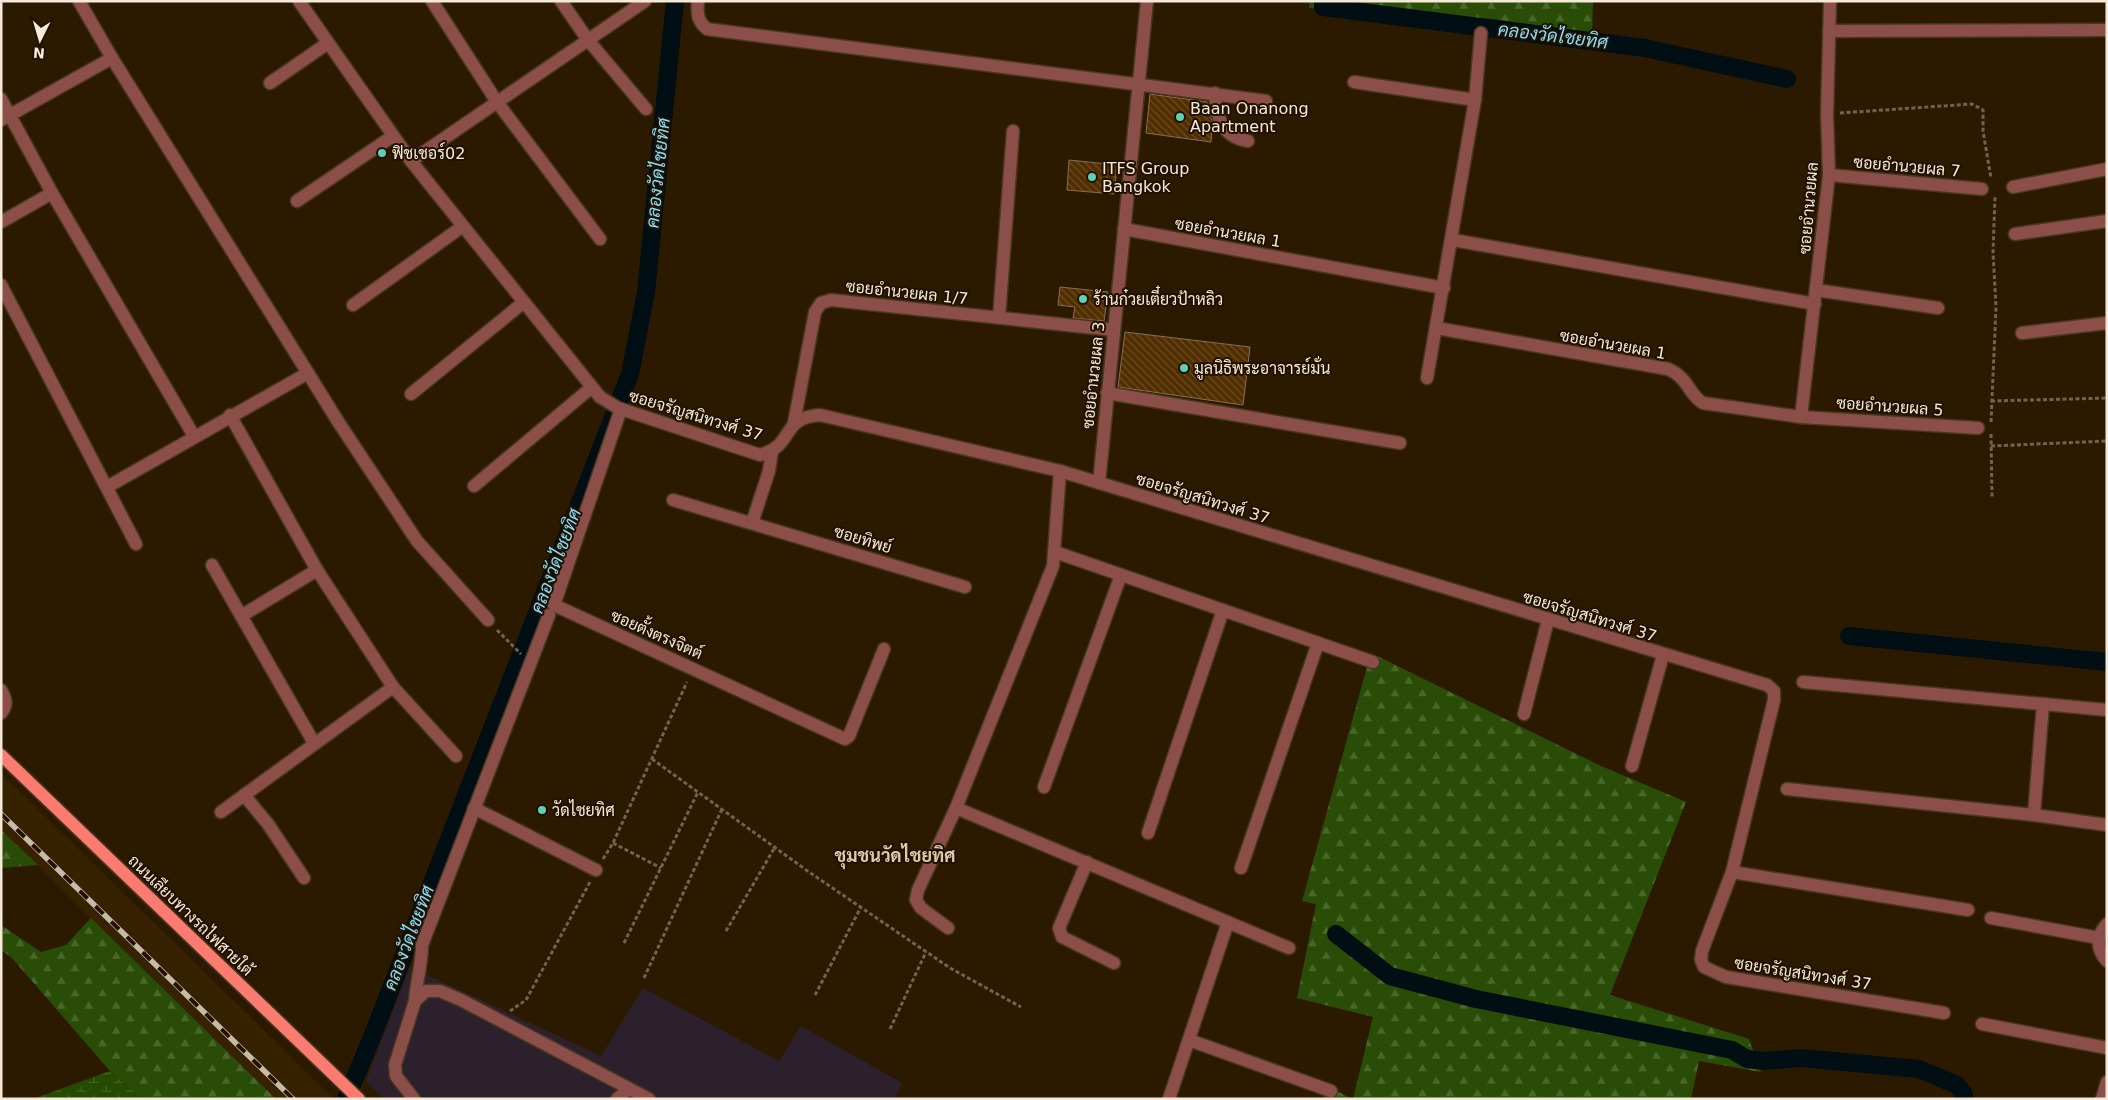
<svg xmlns="http://www.w3.org/2000/svg" width="2108" height="1100" viewBox="0 0 2108 1100" font-family="'DejaVu Sans',Sarabun,sans-serif">
	<style>
		.commercial { fill: #2d202d }
		.built { fill: #362100 }
		.forest { fill: url(#forest-firs) }
		.wetland { fill: url(#wetland-marsh) }
		.lines { fill: none; stroke-linecap: round; stroke-linejoin: round }
		.canal { stroke: #010e13; stroke-width: 18 }
		.building { fill: url(#building-back-hatch); stroke: #876e55 }
		.minor-casing { stroke: #48371f; stroke-width: 15 }
		.major-casing { stroke: #48371f; stroke-width: 15 }
		.path { stroke: #73634d; stroke-width: 3; stroke-dasharray: 4 2.5; stroke-linecap: butt }
		.minor { stroke: #8c4e49; stroke-width: 12 }
		.major { stroke: #fc7b71; stroke-width: 12 }
		.rail-casing { stroke: #c8baa9; stroke-width: 5.5 }
		.rail { stroke: #210; stroke-width: 4; stroke-dasharray: 11; stroke-linecap: butt }
		.poi-dot { fill: #5eceb8; stroke: #210; stroke-width: 2 }
		.labels { text-anchor: middle; stroke-width: 4; stroke-linejoin: round; paint-order: stroke }
		.poi-label { font-size: 16px; fill: #f5e9da; stroke: #210; text-anchor: start }
		.street-label { font-size: 16px; fill: #f5e9da; stroke: #210 }
		.water-label { font-size: 18px; font-style: italic; fill: #84defa; stroke: #210 }
		.neighbourhood-label { font-size: 18px; font-weight: bold; fill: #e1caab; stroke: #210 }
	</style>
	<defs>
		<pattern id="forest-firs" width="22" height="20" patternUnits="userSpaceOnUse" patternTransform="scale(1.25)"><rect width="22" height="20" fill="#294d07"/><path d="M5 1l3.5 6h-7zM16 11l3.5 6h-7z" fill="#49672b"/></pattern>
		<pattern id="wetland-marsh" width="20" height="14" patternUnits="userSpaceOnUse" patternTransform="scale(1.25)"><rect width="20" height="14" fill="#264a00"/><path d="M1 5h8M5 5V1M11 12h8M15 12V8" fill="none" stroke="#466425"/></pattern>
		<pattern id="building-back-hatch" width="6" height="6" patternUnits="userSpaceOnUse" patternTransform="scale(1.25)"><rect width="6" height="6" fill="#512e00"/><path d="M-1 5l2 2M0 0l6 6M5-1l2 2" fill="none" stroke="#6b4c25"/></pattern>
	</defs>
	<rect width="100%" height="100%" fill="#2c1a00"/>
	<!-- commercial -->
	<polygon class="commercial" points="410,967 601,1056 643,988 779,1061 801,1026 902,1083 895,1099 384,1099 366,1081"/>
	<!-- built -->
	<polygon class="built" points="1,773 334,1099 276,1099 1,830"/>
	<!-- forest -->
	<g class="forest">
		<polygon points="1310,1 1593,1 1592,33 1493,19 1309,8"/>
		<polygon points="1371,653 1601,766 1686,802 1610,995 1749,1039 1761,1072 1699,1061 1691,1099 1353,1099 1373,1017 1297,998 1316,904 1302,901"/>
		<polygon points="1,830 38,865 1,868"/>
		<polygon points="91,918 276,1099 142,1099 110,1071 12,958 1,950 1,925 41,952 66,945"/>
		<polygon points="1326,1085 1352,1099 1323,1099"/>
	</g>
	<!-- wetland -->
	<polygon class="wetland" points="110,1071 142,1099 33,1099"/>
	<g class="lines">
		<!-- canal -->
		<g class="canal">
			<polyline points="1323,1 1323,7 1645,48 1787,79"/>
			<polyline points="1849,636 2107,662"/>
			<polyline points="1336,934 1390,976 1476,999 1732,1050 1747,1059 1764,1061 1801,1058 1919,1069 1957,1085 1964,1094 1964,1099"/>
			<polyline points="346,1099 372,1037 630,374 646,292 675,1"/>
		</g>
	</g>
	<!-- building -->
	<g class="building">
		<polygon points="1150,94 1207,102 1212,121 1211,142 1146,133"/>
		<polygon points="1069,160 1117,165 1114,194 1067,190"/>
		<polygon points="1060,287 1108,292 1104,321 1073,318 1075,307 1058,305"/>
		<polygon points="1125,332 1250,347 1243,405 1118,387"/>
	</g>
	<g class="lines">
		<defs>
			<g id="minor">
				<polyline points="79,1 112,58 339,423 417,541 488,620"/>
				<path d="M299,1L411,161L600,397L618,408L760,455C796,445 779,418 820,415L1060,471L1767,685L1774,691V700L1732,872L1702,951L1701,960L1704,967L1726,977L1944,1013"/>
				<polyline points="432,1 497,102 600,239"/>
				<polyline points="561,1 588,40 646,109"/>
				<path d="M698,1C697,13 697,21 707,29L1266,101"/>
				<polyline points="1829,31 2107,30"/>
				<polyline points="1354,82 1475,100"/>
				<polyline points="270,83 328,43"/>
				<path d="M1215,93C1216,117 1222,137 1248,141"/>
				<polyline points="1,99 52,193 194,436"/>
				<polyline points="1,120 112,58"/>
				<polyline points="411,161 645,1"/>
				<polyline points="1829,175 1982,189"/>
				<polyline points="2013,187 2107,169"/>
				<polyline points="297,201 393,136"/>
				<polyline points="1,222 52,193"/>
				<polyline points="1124,229 1444,288"/>
				<polyline points="2015,234 2107,221"/>
				<polyline points="1453,240 1815,304"/>
				<polyline points="1,285 136,544"/>
				<polyline points="1816,290 1938,308"/>
				<polyline points="353,305 463,226"/>
				<polyline points="999,318 1013,131"/>
				<path d="M1436,328L1668,369C1689,378 1688,394 1703,403L1801,417L1978,428"/>
				<polyline points="2022,333 2107,323"/>
				<polyline points="1427,378 1475,100 1481,33"/>
				<polyline points="1107,393 1400,443"/>
				<polyline points="411,394 524,302"/>
				<polyline points="621,409 554,605 845,739 849,736 884,649"/>
				<polyline points="230,415 317,570 393,687 456,756"/>
				<polyline points="1801,417 1829,175 1827,114 1830,1"/>
				<polyline points="794,423 815,312 821,303 831,300 1114,330"/>
				<polyline points="1099,483 1147,1"/>
				<polyline points="474,486 592,387"/>
				<polyline points="107,487 308,373"/>
				<polyline points="673,500 965,587"/>
				<polyline points="752,523 769,471 772,451"/>
				<polyline points="1055,552 1373,662"/>
				<polyline points="212,565 314,743"/>
				<polyline points="241,616 317,570"/>
				<polyline points="1803,682 2107,710"/>
				<path d="M1,690C6,699 8,705 1,713"/>
				<polyline points="1524,714 1548,620"/>
				<polyline points="1632,766 1663,655"/>
				<polyline points="1044,787 1121,575"/>
				<polyline points="1787,789 2034,815 2043,704"/>
				<polyline points="244,795 268,824 304,878"/>
				<polyline points="474,808 596,870"/>
				<polyline points="956,808 1289,948"/>
				<polyline points="221,812 393,687"/>
				<polyline points="2034,815 2107,825"/>
				<polyline points="1148,833 1223,610"/>
				<polyline points="1087,862 1059,928 1062,937 1114,963"/>
				<polyline points="1241,868 1318,643"/>
				<polyline points="1732,872 1968,910"/>
				<polyline points="1991,918 2099,938"/>
				<path d="M2107,924C2096,936 2096,949 2107,961"/>
				<polyline points="948,928 921,908 916,900 918,890 956,808 1053,566 1060,471"/>
				<path d="M415,1001C416,982 422,965 422,945L549,615"/>
				<polyline points="1982,1024 2107,1048"/>
				<polyline points="1189,1040 1331,1091"/>
				<polyline points="414,1099 396,1076 395,1065 415,1001 426,991 440,991 461,1000 649,1099"/>
				<polyline points="617,1099 629,1089"/>
				<polyline points="1169,1099 1228,922"/>
				<polyline points="2102,1099 2107,1082"/>
			</g>
			<polyline id="major" points="1,755 359,1099"/>
		</defs>
		<!-- minor casing -->
		<use href="#minor" class="minor-casing"/>
		<!-- major casing -->
		<use href="#major" class="major-casing"/>
		<!-- path -->
		<g class="path">
			<polyline points="1840,113 1972,104 1983,110 1983,131 1991,178"/>
			<polyline points="1991,401 2107,398"/>
			<polyline points="1991,422 1996,307 1993,252 1995,197"/>
			<polyline points="1991,434 1992,497"/>
			<polyline points="1991,446 2107,441"/>
			<polyline points="497,630 521,654"/>
			<polyline points="652,759 809,872 950,968 1021,1007"/>
			<polyline points="613,843 661,868"/>
			<polyline points="603,859 613,843 687,682"/>
			<polyline points="726,931 775,847"/>
			<polyline points="624,943 698,792"/>
			<polyline points="644,978 722,809"/>
			<polyline points="815,995 861,907"/>
			<polyline points="510,1011 526,1000 590,882"/>
			<polyline points="890,1029 926,952"/>
		</g>
		<!-- minor -->
		<use href="#minor" class="minor"/>
		<!-- major -->
		<use href="#major" class="major"/>
		<defs>
			<polyline id="rail" points="1,814 293,1099"/>
		</defs>
		<!-- rail casing -->
		<use href="#rail" class="rail-casing"/>
		<!-- rail -->
		<use href="#rail" class="rail"/>
	</g>
	<!-- markers -->
	<g class="poi-dot">
		<circle cx="1180" cy="117" r="5"/>
		<circle cx="382" cy="153" r="5"/>
		<circle cx="1092" cy="177" r="5"/>
		<circle cx="1083" cy="299" r="5"/>
		<circle cx="1184" cy="368" r="5"/>
		<circle cx="542" cy="810" r="5"/>
	</g>
	<g class="labels">
		<!-- poi labels -->
		<g class="poi-label">
			<text x="1190" y="114">Baan Onanong<tspan x="1190" dy="18">Apartment</tspan></text>
			<text x="392" y="159">ฟิชเชอร์02</text>
			<text x="1102" y="174">ITFS Group<tspan x="1102" dy="18">Bangkok</tspan></text>
			<text x="1093" y="305">ร้านก๋วยเตี๋ยวป้าหลิว</text>
			<text x="1194" y="374">มูลนิธิพระอาจารย์มั่น</text>
			<text x="552" y="816">วัดไชยทิศ</text>
		</g>
		<!-- street labels -->
		<g class="street-label">
			<text transform="translate(1907 166) rotate(5)" y="6">ซอยอำนวยผล 7</text>
			<text transform="translate(1808 208) rotate(-85)" y="6">ซอยอำนวยผล</text>
			<text transform="translate(1228 232) rotate(10)" y="6">ซอยอำนวยผล 1</text>
			<text transform="translate(907 292) rotate(6)" y="6">ซอยอำนวยผล 1/7</text>
			<text transform="translate(1613 344) rotate(10)" y="6">ซอยอำนวยผล 1</text>
			<text transform="translate(1093 375) rotate(-84)" y="6">ซอยอำนวยผล 3</text>
			<text transform="translate(1890 406) rotate(4)" y="6">ซอยอำนวยผล 5</text>
			<text transform="translate(696 415) rotate(17)" y="6">ซอยจรัญสนิทวงศ์ 37</text>
			<text transform="translate(1203 498) rotate(17)" y="6">ซอยจรัญสนิทวงศ์ 37</text>
			<text transform="translate(863 539) rotate(17)" y="6">ซอยทิพย์</text>
			<text transform="translate(1590 616) rotate(17)" y="6">ซอยจรัญสนิทวงศ์ 37</text>
			<text transform="translate(657 634) rotate(24)" y="6">ซอยตั้งตรงจิตต์</text>
			<text transform="translate(191 915) rotate(44)" y="6">ถนนเลียบทางรถไฟสายใต้</text>
			<text transform="translate(1803 973) rotate(9)" y="6">ซอยจรัญสนิทวงศ์ 37</text>
		</g>
		<!-- water labels -->
		<g class="water-label">
			<text transform="translate(1553 36) rotate(7)" y="6">คลองวัดไชยทิศ</text>
			<text transform="translate(658 173) rotate(-84)" y="6">คลองวัดไชยทิศ</text>
			<text transform="translate(556 561) rotate(-69)" y="6">คลองวัดไชยทิศ</text>
			<text transform="translate(409 938) rotate(-69)" y="6">คลองวัดไชยทิศ</text>
		</g>
		<!-- neighbourhood labels -->
		<g class="neighbourhood-label">
			<text x="895" y="862">ชุมชนวัดไชยทิศ</text>
		</g>
	</g>
	<!-- border -->
	<rect width="2108" height="1100" fill="none" stroke="#f5e9da" stroke-width="5"/>
	<!-- north arrow -->
	<g transform="translate(40 40) rotate(185)" stroke="#221100" stroke-width="4" paint-order="stroke">
	<path d="M0-4L9 19L0 12L-9 19Z" fill="#f5e9da"/>
	<text y="-8" font-size="14" font-weight="bold" text-anchor="middle" fill="#f5e9da">N</text>
	</g>
</svg>
